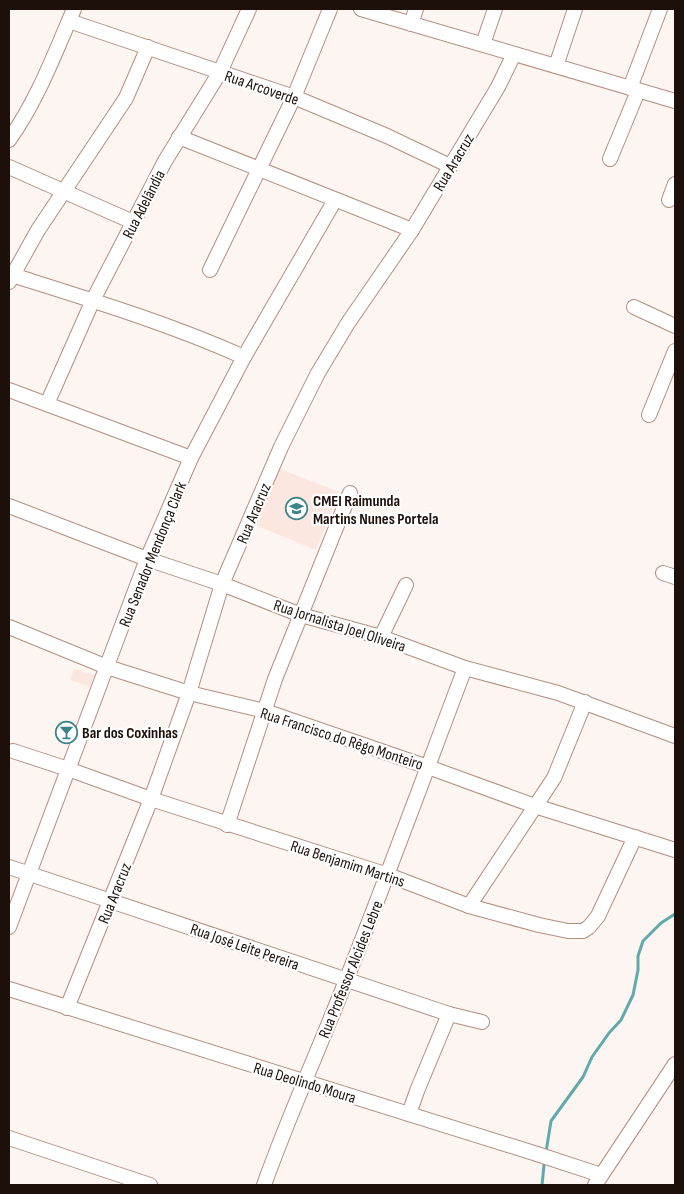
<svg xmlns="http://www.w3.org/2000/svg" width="684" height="1194" viewBox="0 0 684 1194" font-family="'Sofia Sans Condensed',sans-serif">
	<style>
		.built { fill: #fbe7e0 }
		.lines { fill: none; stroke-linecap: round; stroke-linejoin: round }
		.stream { stroke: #60a9ad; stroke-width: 3 }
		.minor-casing { stroke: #b38e81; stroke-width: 16 }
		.minor { stroke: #fff; stroke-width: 14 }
		.labels { text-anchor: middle; stroke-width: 4.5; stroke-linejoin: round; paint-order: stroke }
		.street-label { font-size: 16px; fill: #1d100b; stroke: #fff }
		.poi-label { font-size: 16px; font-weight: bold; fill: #1d100b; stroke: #fff; text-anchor: start }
	</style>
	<rect width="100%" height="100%" fill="#fdf5f2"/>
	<!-- built -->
	<g class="built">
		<polygon points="278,468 339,492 316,550 255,525"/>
		<polygon points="74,669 94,675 90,687 70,680"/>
	</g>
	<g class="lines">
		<!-- stream -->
		<g class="stream">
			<polyline points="546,1152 551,1121 583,1077 592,1057 609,1033 621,1020 633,995 638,970 638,956 643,941 661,923 675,914"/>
			<polyline points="542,1185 544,1165"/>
		</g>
		<defs>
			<g id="minor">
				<polyline points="361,9 675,101"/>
				<polyline points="69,21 294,97 387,136 450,166"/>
				<polyline points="411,24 416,9"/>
				<polyline points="483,44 495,9"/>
				<polyline points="556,66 575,9"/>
				<polyline points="630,88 660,9"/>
				<polyline points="179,137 412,230"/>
				<path d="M9,140C37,101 55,53 74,9"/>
				<polyline points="610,159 638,91"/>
				<polyline points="9,167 133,222"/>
				<polyline points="669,200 675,184"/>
				<polyline points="210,270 294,97 330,9"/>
				<path d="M9,274C88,299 168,323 244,357"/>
				<polyline points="9,282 38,230 126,98 148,47"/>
				<polyline points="634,307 675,326"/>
				<polyline points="9,390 191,458"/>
				<polyline points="47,404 93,300 165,161 220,72 249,9"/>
				<polyline points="649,415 675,351"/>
				<polyline points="9,506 147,559 222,584 301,615 381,637 465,668 558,693 675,736"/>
				<polyline points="663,573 675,577"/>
				<polyline points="9,627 107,667 189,693 265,711 428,767 535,806 675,850"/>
				<polyline points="381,637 406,585"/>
				<polyline points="13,751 68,769 151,799 388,875 469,906 539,925 568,931 583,931 589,927 598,916 635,837"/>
				<polyline points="227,825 275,679 350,493"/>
				<polyline points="9,867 449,1014 482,1022"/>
				<polyline points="469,906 554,778 585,702"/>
				<polyline points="9,927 147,559 191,458 244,357 335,200"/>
				<polyline points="9,989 537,1154 601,1175"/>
				<polyline points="67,1008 151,799 189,693 222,584 281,447 318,373 348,323 412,230 498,87 514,54"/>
				<polyline points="409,1114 417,1091 449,1014"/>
				<polyline points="9,1138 150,1185"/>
				<path d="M264,1185C289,1115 320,1047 347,978C388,875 426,771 465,668"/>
				<polyline points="595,1185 675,1064"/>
			</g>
		</defs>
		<!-- minor casing -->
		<use href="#minor" class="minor-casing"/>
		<!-- minor -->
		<use href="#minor" class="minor"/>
	</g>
	<!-- icons -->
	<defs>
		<symbol id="school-ring" viewBox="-11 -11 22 22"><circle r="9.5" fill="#fff" stroke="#3c848a" stroke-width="1.5"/><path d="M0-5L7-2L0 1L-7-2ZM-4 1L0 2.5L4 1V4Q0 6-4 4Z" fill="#3c848a"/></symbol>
		<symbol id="bar-ring" viewBox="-11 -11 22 22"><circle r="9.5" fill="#fff" stroke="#3c848a" stroke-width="1.5"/><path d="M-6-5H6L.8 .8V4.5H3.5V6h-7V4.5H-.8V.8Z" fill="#3c848a"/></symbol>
	</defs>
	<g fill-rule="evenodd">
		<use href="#school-ring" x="284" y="496" width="25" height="25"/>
		<use href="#bar-ring" x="54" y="720" width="25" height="25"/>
	</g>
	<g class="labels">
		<!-- street labels -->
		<g class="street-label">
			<text transform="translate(262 87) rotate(19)" y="6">Rua Arcoverde</text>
			<text transform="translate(453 162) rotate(-59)" y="6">Rua Aracruz</text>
			<text transform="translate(143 204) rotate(-63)" y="6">Rua Adelândia</text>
			<text transform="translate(253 513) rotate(-67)" y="6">Rua Aracruz</text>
			<text transform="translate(152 554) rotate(-68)" y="6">Rua Senador Mendonça Clark</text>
			<text transform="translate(340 625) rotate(18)" y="6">Rua Jornalista Joel Oliveira</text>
			<text transform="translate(342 738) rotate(18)" y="6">Rua Francisco do Rêgo Monteiro</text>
			<text transform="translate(348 863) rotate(18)" y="6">Rua Benjamim Martins</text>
			<text transform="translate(114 893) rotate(-68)" y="6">Rua Aracruz</text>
			<text transform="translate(245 946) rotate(19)" y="6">Rua José Leite Pereira</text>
			<text transform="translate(350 969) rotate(-68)" y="6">Rua Professor Alcides Lebre</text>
			<text transform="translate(305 1082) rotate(17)" y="6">Rua Deolindo Moura</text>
		</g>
		<!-- poi labels -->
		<g class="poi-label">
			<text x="313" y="506">CMEI Raimunda<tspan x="313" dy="18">Martins Nunes Portela</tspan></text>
			<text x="82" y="738">Bar dos Coxinhas</text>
		</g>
	</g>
	<!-- border -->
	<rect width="684" height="1194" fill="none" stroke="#1d100b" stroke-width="20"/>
</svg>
